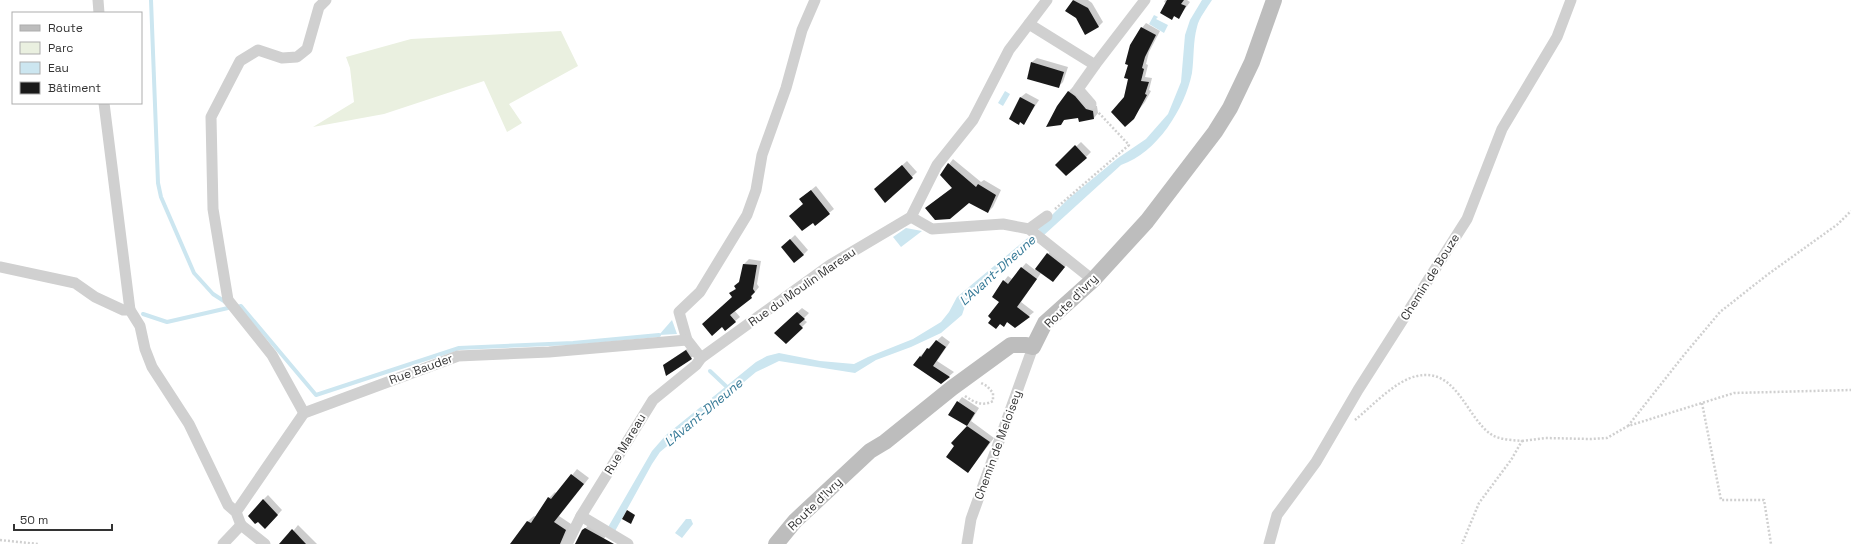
<svg xmlns="http://www.w3.org/2000/svg" width="1851" height="544" viewBox="0 0 1851 544" font-family="'Space Grotesk',sans-serif">
	<style>
		.green { fill: #eaf0e0 }
		.water { fill: #cce6f0 }
		.shadow { fill: #0003 }
		.lines { fill: none; stroke-linecap: round; stroke-linejoin: round }
		.stream { stroke: #cce6f0; stroke-width: 4 }
		.building { fill: #1a1a1a }
		.path { stroke: #d0d0d0; stroke-width: 2.5; stroke-dasharray: 2 2; stroke-linecap: butt }
		.street { stroke: #d0d0d0; stroke-width: 11 }
		.secondary { stroke: #bdbdbd; stroke-width: 16 }
		.labels { text-anchor: middle; stroke-width: 4; stroke-linejoin: round; paint-order: stroke }
		.street-label { font-size: 12px; fill: #333; stroke: #fff }
		.water-label { font-size: 13px; font-style: italic; fill: #367a97; stroke: #fff }
	</style>
	<rect width="100%" height="100%" fill="#fff"/>
	<!-- green -->
	<polygon class="green" points="561,31 578,66 509,104 522,123 507,132 484,81 384,114 313,127 354,102 350,68 346,57 411,39"/>
	<!-- water -->
	<g class="water">
		<path d="M1202,0H1212C1207,8 1199,18 1197,27C1193,41 1194,58 1192,73C1185,108 1157,153 1121,165L1044,235L1038,229L1068,199L1118,158L1146,139L1168,114L1181,82L1185,35L1190,20Z"/>
		<polygon points="1154,15 1158,17 1156,19 1168,25 1164,33 1149,24"/>
		<polygon points="1005,91 1010,94 1003,106 998,103"/>
		<polygon points="906,228 922,231 901,247 893,237"/>
		<polygon points="1030,236 1038,240 967,300 962,315 941,333 911,347 876,360 855,373 779,361 756,372 660,452 652,464 614,533 607,529 652,451 666,435 756,362 767,356 779,353 820,361 854,364 868,357 913,339 941,322 949,312 957,297"/>
		<polygon points="672,320 677,334 659,335"/>
		<polygon points="686,519 691,519 693,524 682,538 675,533"/>
	</g>
	<!-- shadow -->
	<g class="shadow">
		<polygon points="1074,0 1088,0 1092,3 1103,22 1098,27 1066,11"/>
		<polygon points="1165,0 1187,0 1190,2 1179,17 1175,15 1172,19 1166,3 1164,2"/>
		<polygon points="1146,23 1160,31 1149,52 1146,64 1148,65 1145,77 1152,78 1149,90 1151,91 1145,102 1129,122 1124,97 1142,28"/>
		<polygon points="1037,58 1068,67 1063,82 1058,87 1032,62"/>
		<polygon points="1073,87 1079,92 1091,105 1097,106 1098,113 1094,118 1079,117 1065,119 1060,124 1068,92"/>
		<polygon points="1026,93 1039,100 1024,123 1010,119 1021,97"/>
		<polygon points="1081,142 1091,152 1086,157 1056,165"/>
		<polygon points="953,159 981,182 984,180 1001,190 993,207 988,212 969,202 931,204 953,187 941,175"/>
		<polygon points="907,161 917,172 886,202 880,185"/>
		<polygon points="816,186 834,209 829,213 813,221 804,204 805,195"/>
		<polygon points="795,235 808,250 803,255 782,247"/>
		<polygon points="1052,249 1069,262 1053,281 1041,273 1021,302 1034,312 1029,316 1015,327 1008,321 1004,326 1001,323 996,328 1000,302 994,297 1004,281 1008,276 1012,279 1026,263 1035,270"/>
		<polygon points="749,259 761,261 757,284 759,287 751,297 734,310 740,317 725,330 733,297 731,294 741,281 744,264"/>
		<polygon points="802,308 809,313 803,319 807,322 786,343 780,328"/>
		<polygon points="942,336 950,342 937,361 954,372 941,383 914,365 920,356"/>
		<polygon points="691,346 696,354 691,358 664,365"/>
		<polygon points="962,397 979,408 971,421 994,438 972,467 952,443 968,426 949,414"/>
		<polygon points="577,469 589,478 559,516 571,524 569,544 512,544 528,521 534,516 536,517 549,498 555,492 557,494"/>
		<polygon points="268,495 282,510 270,523 263,500"/>
		<polygon points="589,524 608,532 601,544 575,544 583,531"/>
		<polygon points="298,525 317,544 283,544"/>
	</g>
	<g class="lines">
		<!-- stream -->
		<g class="stream">
			<polyline points="151,0 158,183 161,197 194,273 213,294 227,303"/>
			<polyline points="237,307 241,306 316,395 459,348 573,343 659,335"/>
			<polyline points="143,314 167,322 228,308"/>
			<polyline points="710,371 729,389"/>
		</g>
	</g>
	<!-- building -->
	<g class="building">
		<polygon points="1073,0 1088,8 1099,27 1085,35 1076,18 1065,11"/>
		<polygon points="1167,0 1184,0 1181,4 1186,6 1179,19 1174,16 1172,20 1160,13"/>
		<polygon points="1141,27 1156,35 1145,57 1142,68 1144,69 1141,81 1149,82 1145,94 1147,95 1134,119 1125,127 1111,112 1124,97 1128,79 1124,78 1128,65 1125,64 1130,45"/>
		<polygon points="1031,62 1064,72 1059,88 1027,79"/>
		<polygon points="1068,91 1075,96 1086,109 1093,111 1094,119 1079,122 1078,118 1064,120 1061,125 1046,127 1057,106"/>
		<polygon points="1020,97 1035,105 1024,125 1020,122 1019,125 1009,119"/>
		<polygon points="1075,145 1087,158 1066,176 1055,165"/>
		<polygon points="948,163 976,187 978,184 996,195 988,213 969,203 950,219 935,220 925,208 952,188 940,175"/>
		<polygon points="902,165 913,178 885,203 874,189"/>
		<polygon points="811,190 830,214 815,226 813,223 802,231 789,216 803,204 799,199"/>
		<polygon points="790,239 804,255 794,263 781,247"/>
		<polygon points="1047,253 1065,267 1053,282 1035,269"/>
		<polygon points="743,264 757,265 753,289 755,292 751,296 752,298 730,315 736,322 725,331 722,327 712,336 702,324 732,297 729,293 736,289 734,286 739,282"/>
		<polygon points="1021,267 1037,279 1017,307 1030,317 1015,328 1007,322 1004,327 1000,324 996,329 988,323 991,319 988,316 999,302 992,297 1003,280 1008,284"/>
		<polygon points="797,312 805,319 799,324 803,328 786,344 774,333"/>
		<polygon points="936,340 946,347 933,366 950,377 941,384 913,365 920,356 921,357 927,348 929,349"/>
		<polygon points="686,350 692,359 666,376 663,365"/>
		<polygon points="957,401 975,413 967,426 990,442 968,473 946,457 954,446 951,443 967,426 948,415"/>
		<polygon points="571,474 584,484 554,522 566,530 560,544 510,544 527,521 531,523 548,497 551,499"/>
		<polygon points="263,499 278,515 265,529 258,522 255,524 248,516"/>
		<polygon points="627,510 635,515 631,524 622,519"/>
		<polygon points="585,528 614,544 575,544 582,530"/>
		<polygon points="292,529 306,544 279,544"/>
	</g>
	<g class="lines">
		<!-- path -->
		<g class="path">
			<polyline points="1055,209 1129,145 1098,112"/>
			<path d="M965,396C974,402 982,407 993,401V393L987,386L981,383"/>
			<polyline points="1702,403 1721,500 1764,500 1771,544"/>
			<path d="M1355,420C1371,407 1396,380 1417,376C1457,367 1466,418 1492,435C1501,440 1513,440 1522,441L1511,460L1479,503L1462,544"/>
			<polyline points="1628,426 1684,355 1720,312 1767,275 1838,224 1851,211"/>
			<polyline points="1522,441 1545,438 1590,439 1607,438 1628,426 1734,393 1851,390"/>
			<polyline points="0,540 38,544"/>
		</g>
		<!-- street -->
		<g class="street">
			<polyline points="98,0 99,13"/>
			<polyline points="1029,24 1095,65 1145,0"/>
			<polyline points="104,103 130,310"/>
			<polyline points="1091,104 1078,89 1095,65"/>
			<polyline points="911,217 932,229 1003,224 1029,229 1093,280"/>
			<polyline points="1029,229 1047,216"/>
			<polyline points="0,267 75,283 95,297 123,310 130,310 140,326 145,349 152,367 189,424 228,505 236,512 241,525"/>
			<polyline points="701,358 687,340 679,312 700,292 747,215 756,190 762,155 786,88 802,30 815,0"/>
			<polyline points="304,413 272,355 228,300 213,209 211,117 240,61 258,50 282,58 297,57 307,49 319,7 326,0"/>
			<polyline points="236,512 304,413 458,356 549,352 687,340"/>
			<polyline points="581,516 628,544"/>
			<polyline points="241,525 265,544"/>
			<polyline points="223,544 241,525"/>
			<polyline points="567,544 581,516 653,400 696,365 701,358 830,265 911,217 937,165 973,120 1009,50 1047,0"/>
			<polyline points="967,544 971,519 1033,347"/>
			<polyline points="1269,544 1277,515 1316,462 1358,390 1467,219 1502,129 1557,37 1571,0"/>
		</g>
		<!-- secondary -->
		<polyline class="secondary" points="776,544 795,521 870,451 885,442 952,388 1011,345 1026,345 1033,347 1045,323 1093,280 1147,221 1215,132 1230,108 1252,62 1274,0"/>
	</g>
	<g class="labels">
		<!-- street labels -->
		<g class="street-label">
			<text transform="translate(1430 277) rotate(-58)" y="4">Chemin de Bouze</text>
			<text transform="translate(802 287) rotate(-35)" y="4">Rue du Moulin Mareau</text>
			<text transform="translate(1071 301) rotate(-45)" y="4">Route d'Ivry</text>
			<text transform="translate(421 369) rotate(-20)" y="4">Rue Bauder</text>
			<text transform="translate(625 444) rotate(-59)" y="4">Rue Mareau</text>
			<text transform="translate(998 445) rotate(-70)" y="4">Chemin de Meloisey</text>
			<text transform="translate(815 504) rotate(-44)" y="4">Route d'Ivry</text>
		</g>
		<!-- water labels -->
		<g class="water-label">
			<text transform="translate(997 270) rotate(-42)" y="5">L'Avant-Dheune</text>
			<text transform="translate(703 412) rotate(-40)" y="5">L'Avant-Dheune</text>
		</g>
	</g>
	<!-- legend -->
	<rect x="12" y="12" width="130" height="92" fill="#ffffff" stroke="#adadad"/>
	<rect x="20" y="25" width="20" height="6" fill="#bdbdbd" stroke="#adadad"/>
	<text x="48" y="32" font-size="12" fill="#333333">Route</text>
	<rect x="20" y="42" width="20" height="12" fill="#eaf0e0" stroke="#adadad"/>
	<text x="48" y="52" font-size="12" fill="#333333">Parc</text>
	<rect x="20" y="62" width="20" height="12" fill="#cce6f0" stroke="#adadad"/>
	<text x="48" y="72" font-size="12" fill="#333333">Eau</text>
	<rect x="20" y="82" width="20" height="12" fill="#1a1a1a" stroke="#adadad"/>
	<text x="48" y="92" font-size="12" fill="#333333">Bâtiment</text>
	<!-- scale -->
	<path d="M14 524v6h98v-6" fill="none" stroke="#333333" stroke-width="2"/>
	<text x="20" y="524" font-size="12" fill="#333333" stroke="#ffffff" stroke-width="3" paint-order="stroke">50 m</text>
</svg>
